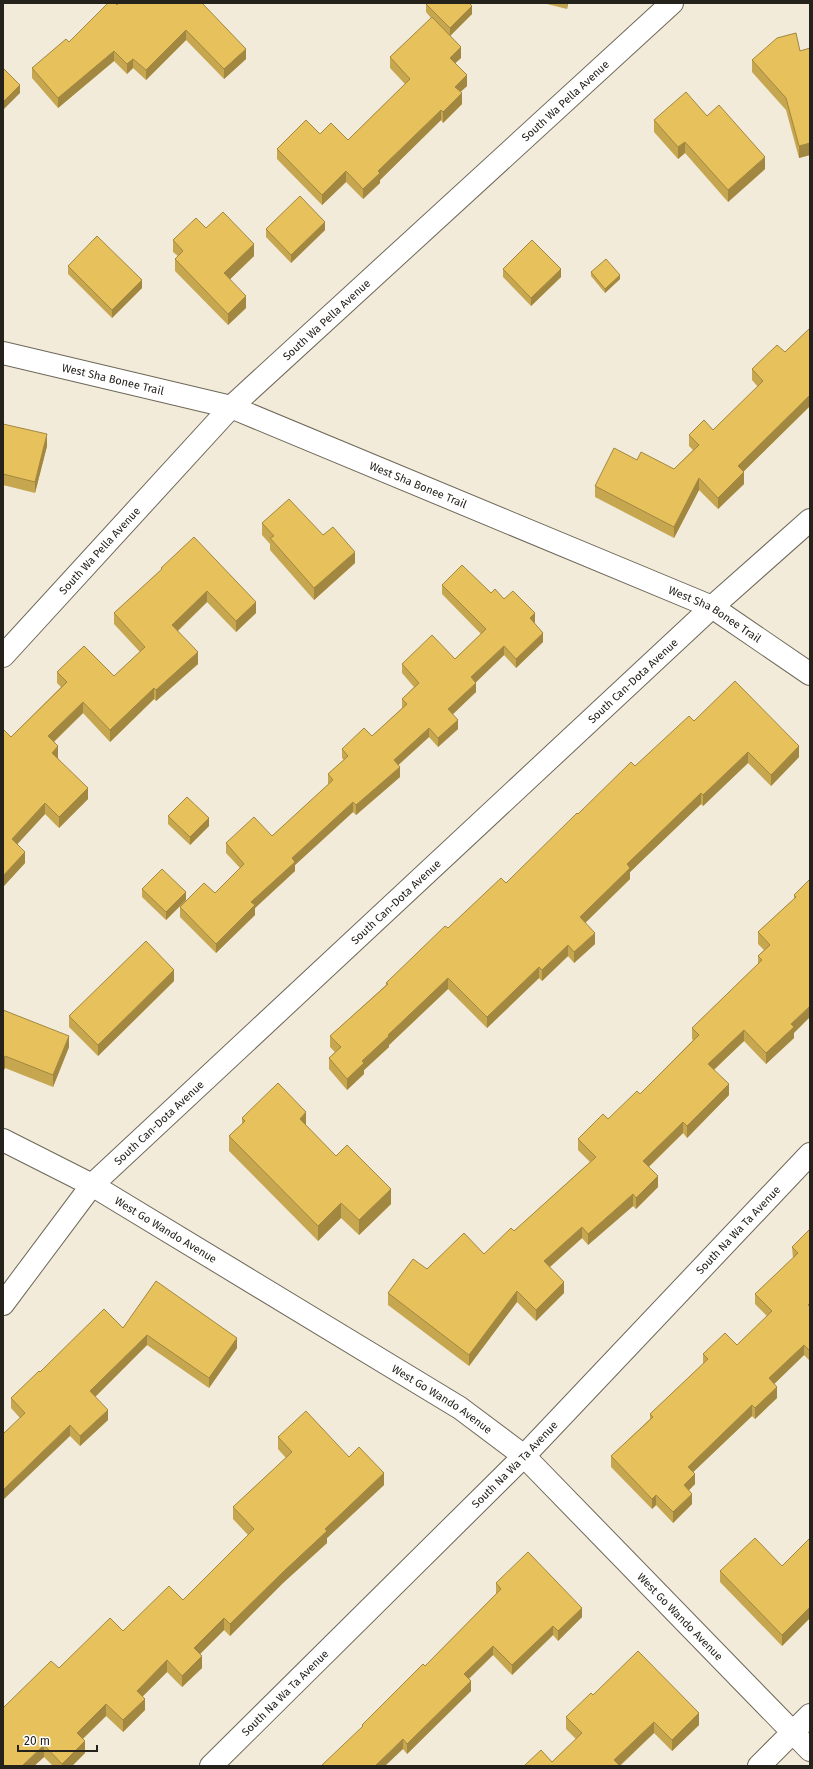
<svg xmlns="http://www.w3.org/2000/svg" width="813" height="1769" viewBox="0 0 813 1769" font-family="'Fira Sans',sans-serif">
	<style>
		.lines { fill: none; stroke-linecap: round; stroke-linejoin: round }
		.minor-casing { stroke: #6e6859; stroke-width: 24 }
		.minor { stroke: #fff; stroke-width: 22 }
		.wall { fill: #c6a64f }
		.shaded-wall { fill: #a18740 }
		.building { fill: #e6c15c; stroke: #a18740 }
		.labels { text-anchor: middle; stroke-width: 4; stroke-linejoin: round; paint-order: stroke }
		.street-label { font-size: 11px; fill: #25221c; stroke: #fff }
	</style>
	<rect width="100%" height="100%" fill="#f2ebda"/>
	<g class="lines">
		<defs>
			<g id="minor">
				<path id="s1" d="M3,353L231,407L712,607L810,674"/>
				<path id="s2" d="M3,656L231,407L672,3"/>
				<path id="s3" d="M3,1140L92,1185L460,1408L524,1456L810,1750"/>
				<path id="s4" d="M3,1304L92,1185L712,607L810,520"/>
				<path id="s5" d="M211,1766L524,1456L810,1154"/>
				<polyline points="759,1766 810,1715"/>
			</g>
		</defs>
		<!-- minor casing -->
		<use href="#minor" class="minor-casing"/>
		<!-- minor -->
		<use href="#minor" class="minor"/>
	</g>
	<!-- wall -->
	<g class="wall">
		<polygon points="543,3 568,3 567,9"/>
		<polygon points="426,4 472,14 450,36 461,58 455,63 467,86 460,92 462,104 443,123 441,120 380,180 380,183 363,199 346,182 322,205 277,159 277,149 320,134 348,140 405,84 390,68 390,57 431,18 426,12"/>
		<polygon points="117,5 203,5 246,59 224,79 186,40 146,80 133,68 127,74 114,61 58,108 32,78 32,68 69,42"/>
		<polygon points="810,48 810,155 799,158 786,110 752,72 752,60 800,51"/>
		<polygon points="707,116 765,169 728,202 685,153 678,159 654,132 654,120"/>
		<polygon points="206,228 254,256 230,279 246,308 228,325 175,271 175,259 178,256 173,252 173,240"/>
		<polygon points="266,229 325,230 291,263 266,237"/>
		<polygon points="68,266 142,288 112,318 68,274"/>
		<polygon points="503,269 561,277 531,306 503,277"/>
		<polygon points="591,272 620,279 605,293 591,276"/>
		<polygon points="810,328 810,406 743,472 744,484 718,509 699,490 674,538 595,497 595,486 637,460 674,469 693,450 689,446 689,435 713,430 758,387 752,380 752,369 785,352"/>
		<polygon points="3,424 47,446 35,493 3,485"/>
		<polygon points="262,523 323,535 355,563 314,600 270,550 270,544 262,535"/>
		<polygon points="161,568 256,613 236,632 207,602 178,631 198,664 156,701 154,699 110,742 83,713 54,742 58,758 88,799 59,828 45,814 17,844 25,863 3,887 11,737 61,687 57,683 57,672 114,676 140,652 114,624 114,613 161,570"/>
		<polygon points="442,585 491,593 504,599 535,622 534,623 543,642 516,668 504,655 476,682 476,692 452,714 458,729 438,747 429,737 398,765 400,777 356,815 353,812 295,865 295,871 255,908 255,915 216,953 180,917 180,907 215,893 240,868 226,853 226,843 272,836 328,785 328,774 344,760 342,758 342,749 372,736 402,708 402,699 414,687 402,673 402,664 455,659 481,634 442,594"/>
		<polygon points="694,721 799,757 771,786 748,763 703,806 701,804 630,872 630,879 585,923 595,944 574,963 568,956 542,981 539,978 487,1028 448,989 389,1045 389,1047 364,1070 364,1074 347,1090 329,1069 329,1058 335,1052 330,1047 330,1036 386,985 386,983 448,928 506,883 578,814 635,766"/>
		<polygon points="168,816 209,826 190,845 168,824"/>
		<polygon points="810,879 794,1033 794,1038 766,1064 744,1041 714,1070 729,1095 687,1138 683,1133 649,1167 658,1187 636,1209 633,1206 588,1245 582,1238 550,1267 564,1293 536,1321 517,1302 469,1366 388,1305 388,1293 427,1269 484,1254 514,1231 590,1162 578,1150 578,1139 608,1119 640,1094 693,1040 692,1039 692,1028 758,964 758,956 764,950 758,944 758,932 794,899 794,895"/>
		<polygon points="142,889 186,900 166,920 142,897"/>
		<polygon points="174,981 98,1056 69,1027 69,1016"/>
		<polygon points="3,1010 69,1047 53,1087 5,1068"/>
		<polygon points="242,1118 306,1126 336,1156 391,1204 359,1235 341,1218 318,1241 229,1151 229,1136 242,1124"/>
		<polygon points="810,1229 810,1361 804,1355 774,1384 777,1398 755,1419 752,1416 693,1472 695,1484 689,1490 692,1504 673,1523 656,1505 652,1509 611,1467 611,1456 650,1419 650,1414 703,1364 703,1354 737,1345 767,1316 755,1304 755,1294 793,1258 792,1247"/>
		<polygon points="123,1328 237,1348 209,1388 147,1345 95,1397 108,1420 80,1446 70,1436 20,1418 11,1408 11,1398 40,1372"/>
		<polygon points="278,1437 349,1457 384,1485 327,1538 327,1543 283,1583 230,1636 224,1630 200,1654 202,1668 182,1687 167,1672 143,1696 145,1710 123,1732 106,1716 83,1739 85,1753 72,1766 53,1766 44,1757 34,1766 59,1668 123,1631 183,1600 248,1535 233,1519 233,1507 286,1458 278,1449"/>
		<polygon points="810,1538 810,1618 782,1646 720,1582 720,1571 782,1566"/>
		<polygon points="496,1583 582,1617 558,1641 553,1635 512,1675 493,1655 469,1679 471,1691 407,1754 403,1749 362,1727 362,1725 425,1666 496,1594"/>
		<polygon points="593,1695 699,1725 672,1751 654,1733 620,1766 552,1762 576,1739 566,1729 566,1717"/>
	</g>
	<!-- shaded-wall -->
	<g class="shaded-wall">
		<polygon points="567,3 568,3 567,9"/>
		<polygon points="472,6 472,14 450,36 450,28"/>
		<polygon points="186,30 186,40 146,80 146,70"/>
		<polygon points="461,47 461,58 450,68 450,58"/>
		<polygon points="246,49 246,59 224,79 224,69"/>
		<polygon points="114,51 114,61 58,108 58,98"/>
		<polygon points="133,59 133,68 127,74 127,64"/>
		<polygon points="467,75 467,86 455,97 455,87"/>
		<polygon points="20,85 20,93 3,110 3,102"/>
		<polygon points="462,93 462,104 443,123 443,112"/>
		<polygon points="441,110 441,120 380,180 380,183 363,199 363,189 378,171"/>
		<polygon points="685,142 685,153 678,159 678,147"/>
		<polygon points="810,143 810,155 799,158 799,146"/>
		<polygon points="765,157 765,169 728,202 728,190"/>
		<polygon points="346,171 346,182 322,205 322,195"/>
		<polygon points="325,222 325,230 291,263 291,255"/>
		<polygon points="254,244 254,256 224,285 224,273"/>
		<polygon points="561,269 561,277 531,306 531,298"/>
		<polygon points="620,275 620,279 605,293 605,289"/>
		<polygon points="142,280 142,288 112,318 112,310"/>
		<polygon points="246,296 246,308 228,325 228,314"/>
		<polygon points="810,395 810,406 738,477 738,466"/>
		<polygon points="47,434 47,446 35,493 35,482"/>
		<polygon points="744,472 744,484 718,509 718,498"/>
		<polygon points="699,478 699,490 674,538 674,527"/>
		<polygon points="355,552 355,563 314,600 314,588"/>
		<polygon points="207,591 207,602 172,636 172,625"/>
		<polygon points="256,602 256,613 236,632 236,621"/>
		<polygon points="535,613 535,622 530,627 530,618"/>
		<polygon points="543,633 543,642 516,668 516,659"/>
		<polygon points="504,646 504,655 471,687 471,677"/>
		<polygon points="198,652 198,664 156,701 156,690"/>
		<polygon points="476,683 476,692 448,719 448,709"/>
		<polygon points="154,688 154,699 110,742 110,730"/>
		<polygon points="83,702 83,713 48,747 48,736"/>
		<polygon points="458,720 458,729 438,747 438,738"/>
		<polygon points="429,728 429,737 394,769 394,760"/>
		<polygon points="58,746 58,758 52,764 52,753"/>
		<polygon points="799,746 799,757 771,786 771,775"/>
		<polygon points="748,752 748,763 703,806 703,795"/>
		<polygon points="400,767 400,777 356,815 356,805"/>
		<polygon points="88,788 88,799 59,828 59,817"/>
		<polygon points="701,793 701,804 630,872 630,879 580,928 580,917 627,864"/>
		<polygon points="353,802 353,812 295,865 295,871 255,908 255,915 216,953 216,944 251,902 292,858"/>
		<polygon points="45,803 45,814 12,850 12,839"/>
		<polygon points="209,818 209,826 190,845 190,837"/>
		<polygon points="25,852 25,863 3,887 3,876"/>
		<polygon points="186,892 186,900 166,920 166,912"/>
		<polygon points="595,933 595,944 574,963 574,952"/>
		<polygon points="568,945 568,956 542,981 542,970"/>
		<polygon points="539,967 539,978 487,1028 487,1017"/>
		<polygon points="174,970 174,981 98,1056 98,1045"/>
		<polygon points="448,978 448,989 389,1045 389,1047 364,1070 364,1074 347,1090 347,1079 362,1061 388,1035"/>
		<polygon points="810,1006 810,1017 794,1033 794,1038 766,1064 766,1053 791,1024"/>
		<polygon points="744,1030 744,1041 708,1075 708,1064"/>
		<polygon points="69,1036 69,1047 53,1087 53,1075"/>
		<polygon points="5,1056 5,1068 3,1073 3,1061"/>
		<polygon points="729,1084 729,1095 687,1138 687,1126"/>
		<polygon points="306,1112 306,1127 300,1119"/>
		<polygon points="683,1122 683,1133 643,1172 643,1161"/>
		<polygon points="658,1176 658,1187 636,1209 636,1198"/>
		<polygon points="391,1189 391,1204 359,1235 359,1220"/>
		<polygon points="633,1194 633,1206 588,1245 588,1234"/>
		<polygon points="341,1203 341,1218 318,1241 318,1226"/>
		<polygon points="582,1227 582,1238 544,1272 544,1261"/>
		<polygon points="564,1282 564,1293 536,1321 536,1310"/>
		<polygon points="517,1291 517,1302 469,1366 469,1355"/>
		<polygon points="147,1335 147,1345 90,1402 90,1391"/>
		<polygon points="237,1338 237,1348 209,1388 209,1378"/>
		<polygon points="804,1345 804,1355 769,1389 769,1378"/>
		<polygon points="777,1387 777,1398 755,1419 755,1408"/>
		<polygon points="752,1405 752,1416 688,1477 688,1467"/>
		<polygon points="108,1410 108,1420 80,1446 80,1436"/>
		<polygon points="70,1425 70,1436 3,1500 3,1490"/>
		<polygon points="384,1473 384,1485 327,1538 327,1543 283,1583 230,1636 230,1624 325,1529"/>
		<polygon points="695,1474 695,1484 684,1495 684,1485"/>
		<polygon points="692,1494 692,1504 673,1523 673,1512"/>
		<polygon points="656,1495 656,1505 652,1509 652,1499"/>
		<polygon points="810,1607 810,1618 782,1646 782,1635"/>
		<polygon points="582,1608 582,1617 558,1641 558,1631"/>
		<polygon points="224,1618 224,1630 194,1660 194,1648"/>
		<polygon points="553,1626 553,1635 512,1675 512,1665"/>
		<polygon points="493,1646 493,1655 464,1683 464,1674"/>
		<polygon points="202,1656 202,1668 182,1687 182,1676"/>
		<polygon points="167,1660 167,1672 137,1702 137,1691"/>
		<polygon points="471,1681 471,1691 407,1754 407,1744"/>
		<polygon points="145,1699 145,1710 123,1732 123,1720"/>
		<polygon points="106,1704 106,1716 77,1744 77,1733"/>
		<polygon points="699,1713 699,1725 672,1751 672,1740"/>
		<polygon points="654,1722 654,1733 619,1766 614,1760"/>
		<polygon points="403,1739 403,1749 385,1766 375,1766"/>
		<polygon points="85,1741 85,1753 72,1766 62,1766 62,1764"/>
		<polygon points="44,1745 44,1757 34,1766 22,1766"/>
	</g>
	<!-- building -->
	<g class="building">
		<polygon points="108,3 115,3 117,5 118,3 202,3 246,49 224,69 186,30 146,70 133,59 127,64 114,51 58,98 32,68 66,39 69,42"/>
		<polygon points="427,3 469,3 472,6 450,28 426,4"/>
		<polygon points="432,17 461,47 450,58 467,75 455,87 462,93 443,112 441,110 378,171 380,173 363,189 346,171 322,195 277,149 306,120 320,134 331,123 348,140 410,79 390,57"/>
		<polygon points="796,33 800,51 810,48 810,143 799,146 786,98 752,60 777,38"/>
		<polygon points="3,68 20,85 3,102"/>
		<polygon points="686,92 707,116 719,105 765,157 728,190 685,142 678,147 654,120"/>
		<polygon points="300,196 325,222 291,255 266,229"/>
		<polygon points="223,212 254,244 224,273 246,296 228,314 175,259 183,251 173,240 196,218 206,228"/>
		<polygon points="97,236 142,280 112,310 68,266"/>
		<polygon points="532,240 561,269 531,298 503,269"/>
		<polygon points="606,259 620,275 605,289 591,272"/>
		<polygon points="810,328 810,395 738,466 744,472 718,498 699,478 674,527 595,486 614,448 637,460 641,452 674,469 699,445 689,435 704,420 713,430 763,381 752,369 777,345 785,352"/>
		<polygon points="3,424 47,434 35,482 3,474"/>
		<polygon points="289,499 323,535 333,527 355,552 314,588 270,538 274,536 262,523"/>
		<polygon points="194,537 256,602 236,621 207,591 172,625 198,652 156,690 154,688 110,730 83,702 48,736 58,746 52,753 88,788 59,817 45,803 12,839 25,852 3,876 3,730 4,730 11,737 67,682 57,672 84,646 114,676 145,647 114,613 162,569 161,568"/>
		<polygon points="462,565 491,593 495,589 504,599 513,591 535,613 530,618 543,633 516,659 504,646 471,677 476,683 448,709 458,720 438,738 429,728 394,760 400,767 356,805 353,802 292,858 295,862 251,902 255,905 216,944 180,907 204,883 215,893 244,864 226,843 254,817 272,836 333,780 328,774 348,756 342,749 364,728 372,736 407,704 402,699 419,683 402,664 432,635 455,659 486,629 442,585"/>
		<polygon points="735,681 799,746 771,775 748,752 703,795 701,793 627,864 630,868 580,917 595,933 574,952 568,945 542,970 539,967 487,1017 448,978 388,1035 389,1036 362,1061 364,1063 347,1079 329,1058 341,1047 330,1036 388,984 386,983 445,926 448,928 501,878 506,883 577,813 578,814 631,762 635,766 689,716 694,721"/>
		<polygon points="187,797 209,818 190,837 168,816"/>
		<polygon points="162,869 186,892 166,912 142,889"/>
		<polygon points="810,879 810,1006 791,1024 794,1027 766,1053 744,1030 708,1064 729,1084 687,1126 683,1122 643,1161 658,1176 636,1198 633,1194 588,1234 582,1227 544,1261 564,1282 536,1310 517,1291 469,1355 388,1293 413,1259 427,1269 464,1233 484,1254 511,1228 514,1231 596,1157 578,1139 603,1114 608,1119 637,1091 640,1094 699,1035 692,1028 762,960 758,956 770,945 758,932 796,897 794,895"/>
		<polygon points="146,941 174,970 98,1045 69,1016"/>
		<polygon points="3,1010 69,1036 53,1075 5,1056 3,1061"/>
		<polygon points="278,1083 306,1112 300,1119 336,1156 347,1145 391,1189 359,1220 341,1203 318,1226 229,1136 245,1121 242,1118"/>
		<polygon points="810,1229 810,1303 808,1305 810,1306 810,1351 804,1345 769,1378 777,1387 755,1408 752,1405 688,1467 695,1474 684,1485 692,1494 673,1512 656,1495 652,1499 611,1456 653,1417 650,1414 708,1359 703,1354 725,1333 737,1345 772,1311 755,1294 798,1253 792,1247"/>
		<polygon points="156,1281 237,1338 209,1378 147,1335 90,1391 108,1410 80,1436 70,1425 3,1490 3,1434 25,1413 11,1398 39,1371 40,1372 104,1309 123,1328"/>
		<polygon points="306,1411 349,1457 359,1447 384,1473 325,1529 327,1531 283,1572 230,1624 224,1618 194,1648 202,1656 182,1676 167,1660 137,1691 145,1699 123,1720 106,1704 77,1733 85,1741 62,1764 44,1745 22,1766 3,1766 3,1708 51,1661 59,1668 110,1618 123,1631 169,1586 183,1600 254,1529 233,1507 292,1452 278,1437"/>
		<polygon points="755,1538 782,1566 810,1538 810,1607 782,1635 720,1571"/>
		<polygon points="528,1552 582,1608 558,1631 553,1626 512,1665 493,1646 464,1674 471,1681 407,1744 403,1739 375,1766 321,1766 363,1726 362,1725 423,1664 425,1666 501,1589 496,1583"/>
		<polygon points="638,1651 699,1713 672,1740 654,1722 614,1760 620,1766 524,1766 541,1750 552,1762 582,1733 566,1717 591,1693 593,1695"/>
	</g>
	<g class="labels">
		<!-- street labels -->
		<g class="street-label">
			<text dy="4" stroke="none"><textPath href="#s2" startOffset="791">South Wa Pella Avenue</textPath></text>
			<text dy="4" stroke="none"><textPath href="#s2" startOffset="467">South Wa Pella Avenue</textPath></text>
			<text dy="4" stroke="none"><textPath href="#s1" startOffset="113">West Sha Bonee Trail</textPath></text>
			<text dy="4" stroke="none"><textPath href="#s1" startOffset="437">West Sha Bonee Trail</textPath></text>
			<text dy="4" stroke="none"><textPath href="#s2" startOffset="143">South Wa Pella Avenue</textPath></text>
			<text dy="4" stroke="none"><textPath href="#s1" startOffset="761">West Sha Bonee Trail</textPath></text>
			<text dy="4" stroke="none"><textPath href="#s4" startOffset="888">South Can-Dota Avenue</textPath></text>
			<text dy="4" stroke="none"><textPath href="#s4" startOffset="564">South Can-Dota Avenue</textPath></text>
			<text dy="4" stroke="none"><textPath href="#s4" startOffset="240">South Can-Dota Avenue</textPath></text>
			<text dy="4" stroke="none"><textPath href="#s3" startOffset="186">West Go Wando Avenue</textPath></text>
			<text dy="4" stroke="none"><textPath href="#s5" startOffset="752">South Na Wa Ta Avenue</textPath></text>
			<text dy="4" stroke="none"><textPath href="#s3" startOffset="510">West Go Wando Avenue</textPath></text>
			<text dy="4" stroke="none"><textPath href="#s5" startOffset="428">South Na Wa Ta Avenue</textPath></text>
			<text dy="4" stroke="none"><textPath href="#s3" startOffset="834">West Go Wando Avenue</textPath></text>
			<text dy="4" stroke="none"><textPath href="#s5" startOffset="104">South Na Wa Ta Avenue</textPath></text>
		</g>
	</g>
	<!-- border -->
	<rect width="813" height="1769" fill="none" stroke="#25221c" stroke-width="8"/>
	<!-- scale -->
	<path d="M18 1745v6h79v-6" fill="none" stroke="#25221c" stroke-width="2"/>
	<text x="24" y="1745" font-size="12" fill="#25221c" stroke="#ffffff" stroke-width="3" paint-order="stroke">20 m</text>
</svg>
